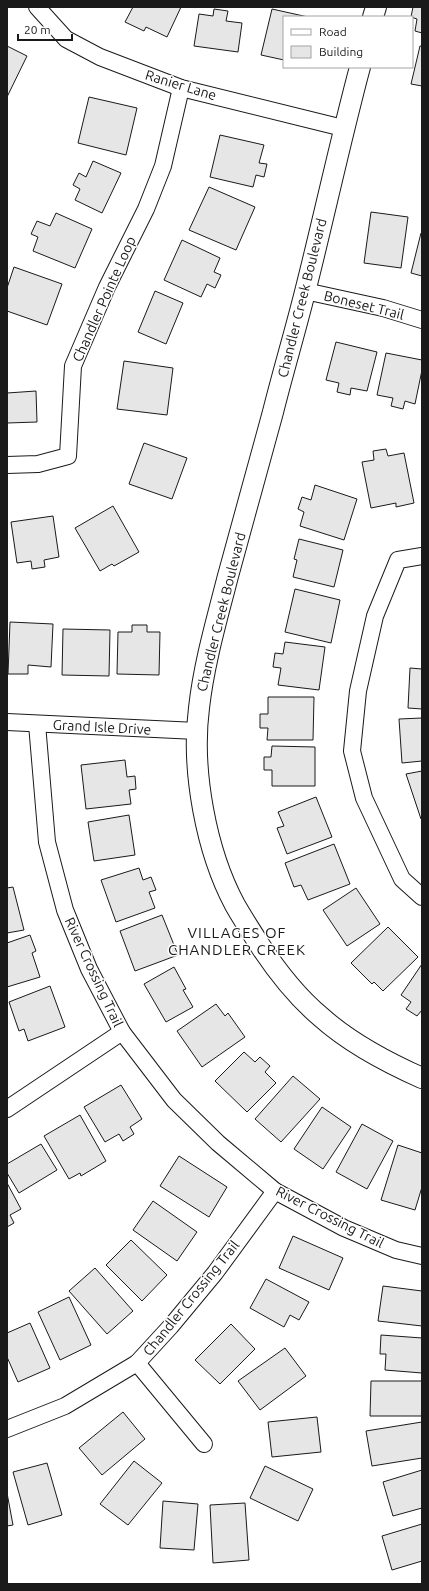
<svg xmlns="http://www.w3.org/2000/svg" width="429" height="1591" viewBox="0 0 429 1591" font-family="Ubuntu,sans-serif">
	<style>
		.building { fill: #e6e6e6; stroke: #1a1a1a }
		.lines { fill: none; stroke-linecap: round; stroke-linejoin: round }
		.minor-casing { stroke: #1a1a1a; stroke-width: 18 }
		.tertiary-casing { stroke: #1a1a1a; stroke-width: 22 }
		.minor { stroke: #fff; stroke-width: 16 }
		.tertiary { stroke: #fff; stroke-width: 20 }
		.labels { text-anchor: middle; stroke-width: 3; stroke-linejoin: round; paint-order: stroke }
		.street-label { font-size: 14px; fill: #1a1a1a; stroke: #fff }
		.neighbourhood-label { font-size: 15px; letter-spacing: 1px; fill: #1a1a1a; stroke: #fff }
	</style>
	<rect width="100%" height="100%" fill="#fff"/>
	<!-- building -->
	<g class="building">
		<polygon points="133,7 181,7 167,37 146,27 144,31 125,22"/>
		<polygon points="413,7 422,7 422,33 415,31 417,19 411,17"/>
		<polygon points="214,9 228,11 226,21 242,23 238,52 194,46 199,14 213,16"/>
		<polygon points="272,9 308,17 284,17 284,60 261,55"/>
		<polygon points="7,46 27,56 7,97"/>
		<polygon points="420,46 422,46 422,86 411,84"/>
		<polygon points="89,97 137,108 126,155 78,143"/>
		<polygon points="220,135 264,145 259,163 267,164 264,177 256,175 253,187 210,177"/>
		<polygon points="93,161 121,173 102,213 75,200 80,189 73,185 79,173 86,177"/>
		<polygon points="209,187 255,207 236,250 189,230"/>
		<polygon points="371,212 408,217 401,268 364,263"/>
		<polygon points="56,213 92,229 75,268 33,251 38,237 31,234 37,221 50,226"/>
		<polygon points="421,233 422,234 422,276 411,273"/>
		<polygon points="182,240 220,258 214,272 221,275 215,288 207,284 201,297 164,280"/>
		<polygon points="14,267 62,284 47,325 7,311 7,288"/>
		<polygon points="155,291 183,303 166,344 138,332"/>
		<polygon points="336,342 377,352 367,391 351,388 350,395 337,392 339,383 326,380"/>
		<polygon points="386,353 422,360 422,370 415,404 405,401 403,409 391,406 393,398 377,395"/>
		<polygon points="124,361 173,368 167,415 117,409"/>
		<polygon points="36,391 37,422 7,423 7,393"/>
		<polygon points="144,443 187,458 172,499 129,484"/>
		<polygon points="386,449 388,456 404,453 414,503 396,507 396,503 371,508 362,462 374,460 373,451"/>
		<polygon points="315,485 357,499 344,540 300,526 304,512 298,509 302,497 311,500"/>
		<polygon points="113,506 139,552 114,566 112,564 100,571 75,528"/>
		<polygon points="53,516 59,557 44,560 45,567 32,569 31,561 17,563 11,522"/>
		<polygon points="299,539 343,550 334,587 293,577 297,560 294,559"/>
		<polygon points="295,589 340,600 331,643 285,632"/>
		<polygon points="10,622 53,624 51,667 28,665 28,674 8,674"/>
		<polygon points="132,625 147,625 147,632 160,632 159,675 117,674 118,632 132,632"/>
		<polygon points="63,629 110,630 109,676 62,675"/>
		<polygon points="285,642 325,647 319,690 278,685 281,668 273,667 275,653 283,654"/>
		<polygon points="410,668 422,669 422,709 408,708"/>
		<polygon points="268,697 314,697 313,740 267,740 268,728 260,728 260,714 268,714"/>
		<polygon points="422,718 422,761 402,763 399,719"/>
		<polygon points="272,746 315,747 315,786 272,786 272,770 264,770 264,757 271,757"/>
		<polygon points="125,760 127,777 135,776 136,789 129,790 131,804 86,809 81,765"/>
		<polygon points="422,771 422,819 421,819 406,774"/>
		<polygon points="316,797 332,837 287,854 277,828 284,826 278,812"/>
		<polygon points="129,815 135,855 94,861 88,822"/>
		<polygon points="334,844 350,884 308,900 301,885 294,887 285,863"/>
		<polygon points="139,868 143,880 151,877 156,890 149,892 155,908 116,922 101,880"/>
		<polygon points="13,887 24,930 7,933 7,888"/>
		<polygon points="356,888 380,924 347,946 323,910"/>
		<polygon points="162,915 178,955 135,971 120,931"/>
		<polygon points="388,927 418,957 383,991 374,982 372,984 351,963"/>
		<polygon points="30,935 36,951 32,953 40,977 7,987 7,943"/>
		<polygon points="422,964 422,1010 417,1016 406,1009 411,1002 401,995"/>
		<polygon points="174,967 186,989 183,990 193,1007 166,1022 144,984"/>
		<polygon points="50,986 65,1027 28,1041 24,1029 19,1031 9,1002"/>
		<polygon points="216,1004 225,1016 228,1013 245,1037 202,1067 177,1031"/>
		<polygon points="244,1052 255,1062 260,1057 270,1066 265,1072 276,1083 247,1112 215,1081"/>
		<polygon points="293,1076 320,1099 281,1142 255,1119"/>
		<polygon points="121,1085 142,1119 130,1127 134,1134 123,1141 119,1134 105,1142 84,1107"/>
		<polygon points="322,1107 351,1127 323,1169 294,1149"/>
		<polygon points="80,1115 106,1161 81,1176 80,1173 69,1179 44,1136"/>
		<polygon points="362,1124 393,1141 367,1189 336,1172"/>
		<polygon points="41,1144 57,1170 19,1193 7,1173 7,1164"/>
		<polygon points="398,1145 422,1153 422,1187 415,1210 381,1200"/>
		<polygon points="179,1156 227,1187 209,1217 160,1186"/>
		<polygon points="7,1183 21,1209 10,1215 14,1223 7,1227"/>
		<polygon points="153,1201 197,1232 177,1261 133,1230"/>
		<polygon points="293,1236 343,1258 329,1290 279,1268"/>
		<polygon points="131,1240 167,1275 142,1301 106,1265"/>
		<polygon points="95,1268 133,1311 107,1334 69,1291"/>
		<polygon points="266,1279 309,1302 299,1320 290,1315 284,1327 250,1308"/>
		<polygon points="383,1286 422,1291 422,1326 378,1321"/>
		<polygon points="69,1297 91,1345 60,1360 38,1312"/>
		<polygon points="30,1323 50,1368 18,1382 7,1357 7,1333"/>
		<polygon points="231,1324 255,1349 220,1384 195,1360"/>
		<polygon points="381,1335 422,1338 422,1373 385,1370 386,1354 380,1354"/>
		<polygon points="285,1348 306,1376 260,1410 238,1381"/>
		<polygon points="371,1381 422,1381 422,1416 370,1416"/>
		<polygon points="123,1412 145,1439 102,1475 79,1448"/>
		<polygon points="317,1417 321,1452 272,1457 268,1422"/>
		<polygon points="422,1422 422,1458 372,1466 366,1431"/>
		<polygon points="134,1461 162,1483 128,1525 100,1504"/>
		<polygon points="47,1463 62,1515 28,1525 13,1472"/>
		<polygon points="265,1466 313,1489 298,1521 250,1498"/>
		<polygon points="422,1470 422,1508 393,1516 383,1482"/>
		<polygon points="7,1493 13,1525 7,1526"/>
		<polygon points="163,1501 198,1504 194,1550 160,1548"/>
		<polygon points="245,1503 249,1560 213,1563 210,1505"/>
		<polygon points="422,1524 422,1561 392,1570 382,1536"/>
	</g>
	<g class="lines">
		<defs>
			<g id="minor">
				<polyline points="37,7 66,39 100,57 181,88 343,128"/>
				<polyline points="305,291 383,308 422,320"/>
				<polyline points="7,465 38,464 68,456 73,366 107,287 146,209 163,166 181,88"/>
				<polyline points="422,556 398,560 375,616 358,691 352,751 364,798 402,879 422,897"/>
				<polyline points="7,722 197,731"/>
				<polyline points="37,724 47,842 65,910 89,969 122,1032 174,1100 218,1143 275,1191 344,1228 396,1250 422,1256"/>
				<polyline points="7,1109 122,1032"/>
				<polyline points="137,1363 204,1444"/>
				<polyline points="7,1429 65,1406 137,1363 171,1326 215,1273 275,1191"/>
			</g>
			<g id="tertiary">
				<polyline points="373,17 376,7"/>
				<path d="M360,67C340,142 324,217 305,292C295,332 283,372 273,412C258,467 243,521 228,576C217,619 204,663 199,708C191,770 206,851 235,905C243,919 251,931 259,944C276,970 297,997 321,1017C350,1043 386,1062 422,1078"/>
			</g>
		</defs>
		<!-- minor casing -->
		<use href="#minor" class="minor-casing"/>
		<!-- tertiary casing -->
		<use href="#tertiary" class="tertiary-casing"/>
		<!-- minor -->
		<use href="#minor" class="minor"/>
		<!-- tertiary -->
		<use href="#tertiary" class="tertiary"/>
	</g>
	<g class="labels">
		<!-- street labels -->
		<g class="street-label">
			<text transform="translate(181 85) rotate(17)" y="5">Ranier Lane</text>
			<text transform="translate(302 298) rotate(-76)" y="5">Chandler Creek Boulevard</text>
			<text transform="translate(104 299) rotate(-66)" y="5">Chandler Pointe Loop</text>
			<text transform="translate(364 305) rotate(14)" y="5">Boneset Trail</text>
			<text transform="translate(221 612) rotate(-76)" y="5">Chandler Creek Boulevard</text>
			<text transform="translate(102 727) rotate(3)" y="5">Grand Isle Drive</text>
			<text transform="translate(94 972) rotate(65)" y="5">River Crossing Trail</text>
			<text transform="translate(330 1217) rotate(27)" y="5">River Crossing Trail</text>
			<text transform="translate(191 1298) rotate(-51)" y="5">Chandler Crossing Trail</text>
		</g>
		<!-- neighbourhood labels -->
		<g class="neighbourhood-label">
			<text x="237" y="938">VILLAGES OF<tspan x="237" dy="17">CHANDLER CREEK</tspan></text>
		</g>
	</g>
	<!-- border -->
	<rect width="429" height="1591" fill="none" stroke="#1a1a1a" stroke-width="16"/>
	<!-- legend -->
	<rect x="283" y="16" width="130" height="52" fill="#ffffff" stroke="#a3a3a3"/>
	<rect x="291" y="29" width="20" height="6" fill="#ffffff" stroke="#a3a3a3"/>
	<text x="319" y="36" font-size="12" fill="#1a1a1a">Road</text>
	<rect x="291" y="46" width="20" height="12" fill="#e6e6e6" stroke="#a3a3a3"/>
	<text x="319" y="56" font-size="12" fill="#1a1a1a">Building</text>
	<!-- scale -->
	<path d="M18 34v6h54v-6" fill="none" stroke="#1a1a1a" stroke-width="2"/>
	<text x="24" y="34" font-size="12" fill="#1a1a1a" stroke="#ffffff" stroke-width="3" paint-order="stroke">20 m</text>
</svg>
